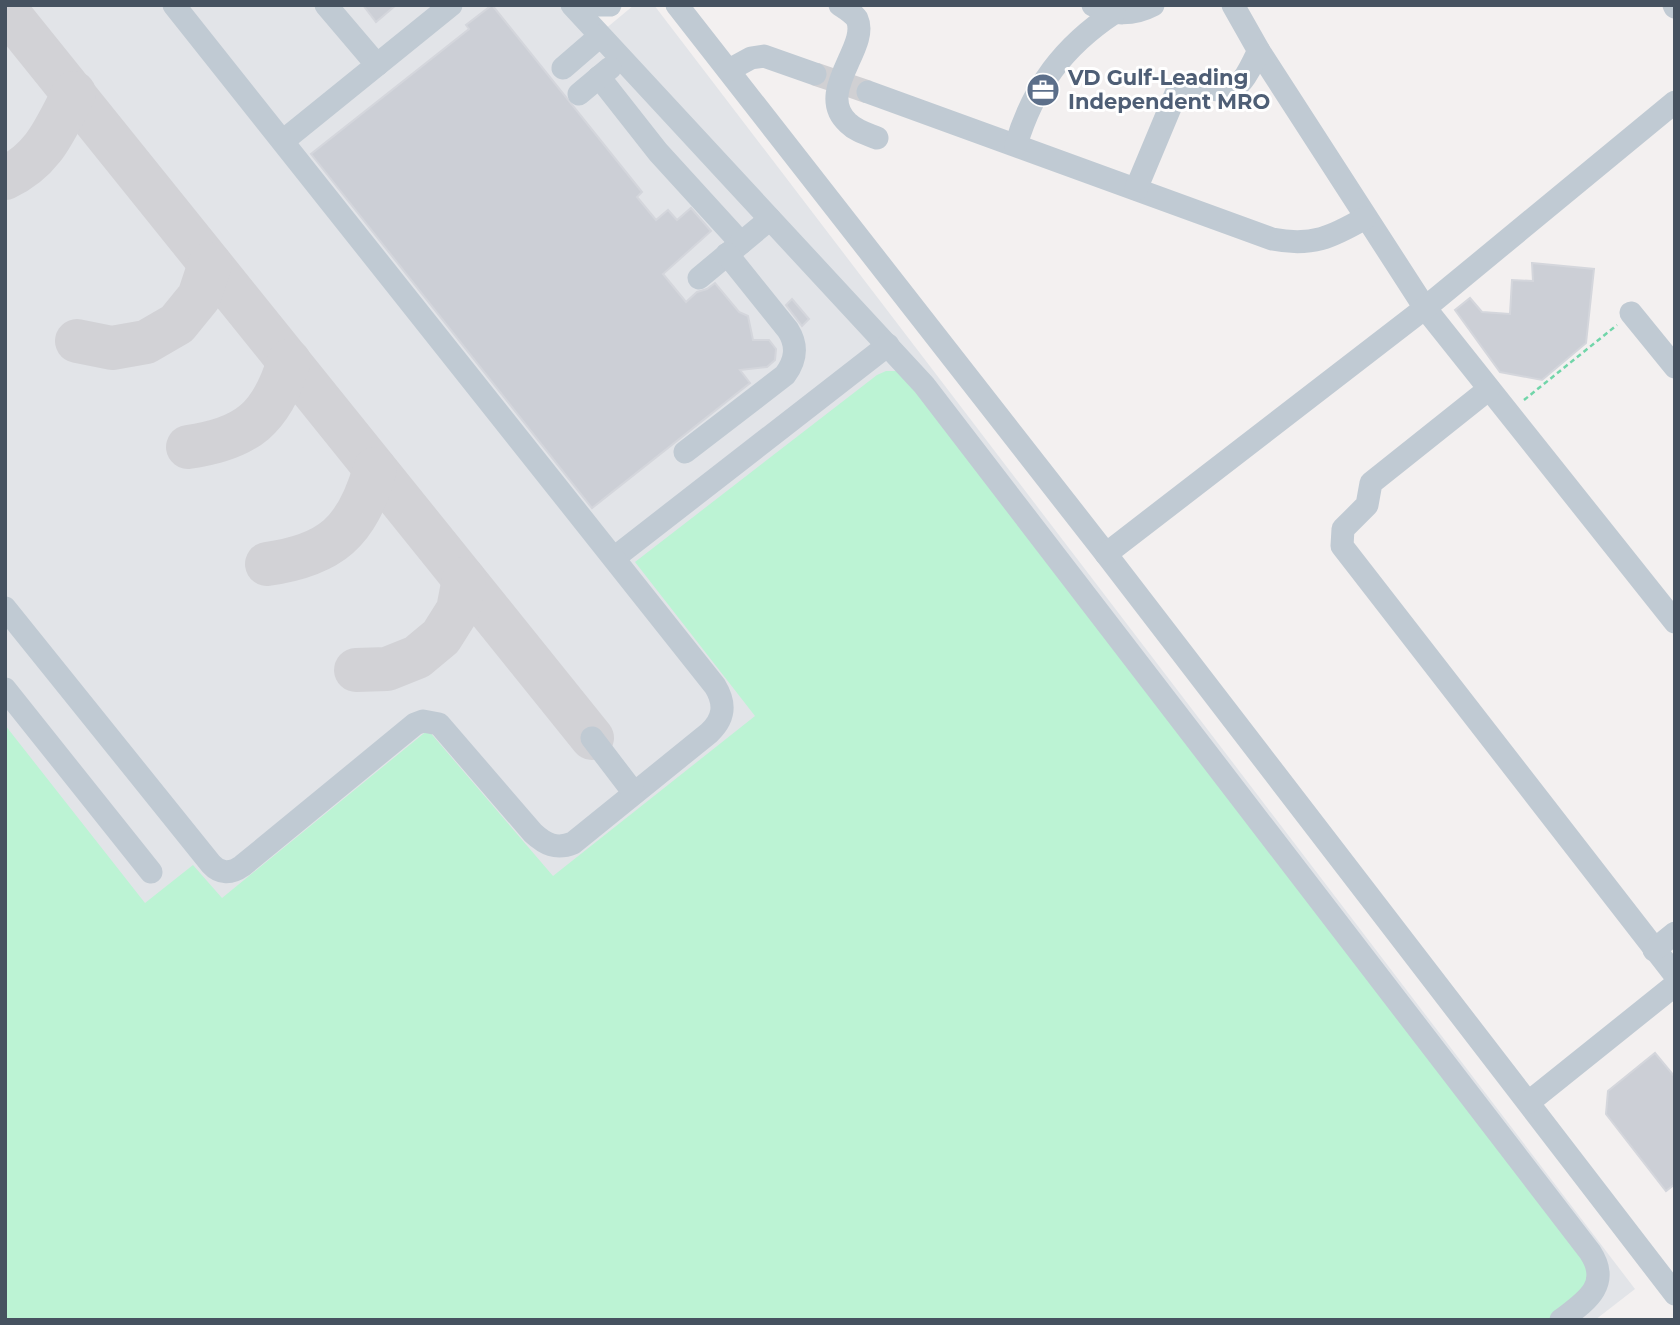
<svg xmlns="http://www.w3.org/2000/svg" width="1680" height="1325" viewBox="0 0 1680 1325" font-family="Montserrat,sans-serif">
	<style>
		.airport { fill: #e2e4e8 }
		.green { fill: #bcf3d4 }
		.lines { fill: none; stroke-linecap: round; stroke-linejoin: round }
		.taxiway { stroke: #d2d2d6; stroke-width: 44 }
		.building { fill: #cccfd6; stroke: #d4d6dc; stroke-width: 2 }
		.minor-tunnel { stroke: #d0d0d3; stroke-width: 23; stroke-dasharray: 23 11; stroke-linecap: butt }
		.path { stroke: #71d5a9; stroke-width: 2.5; stroke-dasharray: 5 3.5; stroke-linecap: butt }
		.minor { stroke: #c0cad3; stroke-width: 23 }
		.labels { text-anchor: middle; stroke-width: 6; stroke-linejoin: round; paint-order: stroke }
		.service-label { font-size: 21px; font-weight: bold; fill: #4e5e75; stroke: #fff; text-anchor: start }
	</style>
	<rect width="100%" height="100%" fill="#f3f0f0"/>
	<!-- airport -->
	<polygon class="airport" points="5,5 582,5 604,30 634,5 654,5 1635,1289 1595,1320 5,1320"/>
	<!-- green -->
	<polygon class="green" points="886,371 896,371 906,375 1589,1260 1594,1280 1553,1320 5,1320 5,725 145,903 193,865 222,898 428,730 553,876 755,716 635,562 877,375"/>
	<g class="lines">
		<!-- taxiway -->
		<g class="taxiway">
			<polyline points="5,9 592,738"/>
			<path d="M5,178C44,160 55,129 74,93"/>
			<polyline points="77,341 112,348 146,342 177,324 199,297 210,264"/>
			<path d="M188,447C247,439 272,418 289,361"/>
			<path d="M267,564C331,555 357,532 375,469"/>
			<polyline points="356,670 387,669 417,657 441,637 458,610 464,579"/>
		</g>
	</g>
	<!-- building -->
	<g class="building">
		<polygon points="363,5 396,5 376,22"/>
		<polygon points="492,5 642,192 637,197 656,220 668,210 677,220 691,208 711,231 663,274 686,302 697,292 707,289 715,283 739,312 748,316 753,340 769,340 776,349 775,360 767,367 740,370 750,383 592,508 311,154 469,29 466,25"/>
		<polygon points="1532,263 1594,269 1586,343 1542,380 1500,372 1455,310 1470,298 1482,312 1510,314 1512,280 1533,281"/>
		<polygon points="792,299 809,319 802,326 786,305"/>
		<polygon points="1655,1053 1675,1077 1675,1184 1666,1191 1606,1114 1608,1091"/>
	</g>
	<g class="lines">
		<!-- minor-tunnel -->
		<polyline class="minor-tunnel" points="815,74 868,92"/>
		<!-- path -->
		<polyline class="path" points="1524,400 1617,325"/>
		<!-- minor -->
		<g class="minor">
			<polyline points="326,5 377,65"/>
			<path d="M572,5L924,385L1590,1252C1612,1285 1585,1302 1561,1320"/>
			<polyline points="600,5 610,5"/>
			<polyline points="677,5 1106,554 1675,1294"/>
			<path d="M840,5C846,9 853,13 857,19C870,47 814,92 848,123C856,131 867,134 877,138"/>
			<path d="M1093,5C1112,16 1134,15 1153,5"/>
			<polyline points="1233,5 1259,51 1425,308 1675,622"/>
			<polyline points="1674,5 1675,7"/>
			<polyline points="563,68 600,36"/>
			<polyline points="729,70 751,58 764,56 815,74"/>
			<polyline points="599,77 658,152 741,243"/>
			<path d="M868,92L1272,239C1312,247 1332,237 1365,218"/>
			<polyline points="579,94 610,68"/>
			<polyline points="283,141 451,5"/>
			<path d="M1016,145C1033,87 1064,46 1114,13"/>
			<path d="M1136,189L1177,91C1196,75 1221,102 1239,84C1248,76 1253,61 1259,51"/>
			<polyline points="699,278 770,219"/>
			<polyline points="1631,313 1675,367"/>
			<polyline points="1489,389 1371,483 1367,505 1343,529 1342,546 1675,975"/>
			<path d="M685,452L785,375C796,360 798,346 788,330L727,254"/>
			<polyline points="1106,554 1425,308 1675,102"/>
			<polyline points="614,558 888,345"/>
			<path d="M5,608L211,864C220,874 231,874 242,866L415,724L423,721L439,724L533,833C545,844 556,850 573,843L709,733C724,719 726,704 715,686L174,5"/>
			<polyline points="5,689 151,872"/>
			<polyline points="592,738 634,793"/>
			<polyline points="1654,950 1675,933"/>
			<polyline points="1529,1102 1675,985"/>
		</g>
	</g>
	<!-- icons -->
	<defs>
		<symbol id="office-disc" viewBox="-11 -11 22 22"><circle r="9.5" fill="#5c6f8a" stroke="#fff"/><path d="M-6-3h4V-5.5h4V-3h4V5H-6ZM-1-4.5V-3h2v-1.5ZM-6 0V1H6V0Z" fill="#fff"/></symbol>
	</defs>
	<g fill-rule="evenodd">
		<use href="#office-disc" x="1024" y="71" width="38" height="38"/>
	</g>
	<g class="labels">
		<!-- service labels -->
		<g class="service-label">
			<text x="1068" y="85">VD Gulf-Leading<tspan x="1068" dy="24">Independent MRO</tspan></text>
		</g>
	</g>
	<!-- border -->
	<rect width="1680" height="1325" fill="none" stroke="#465260" stroke-width="14"/>
</svg>
